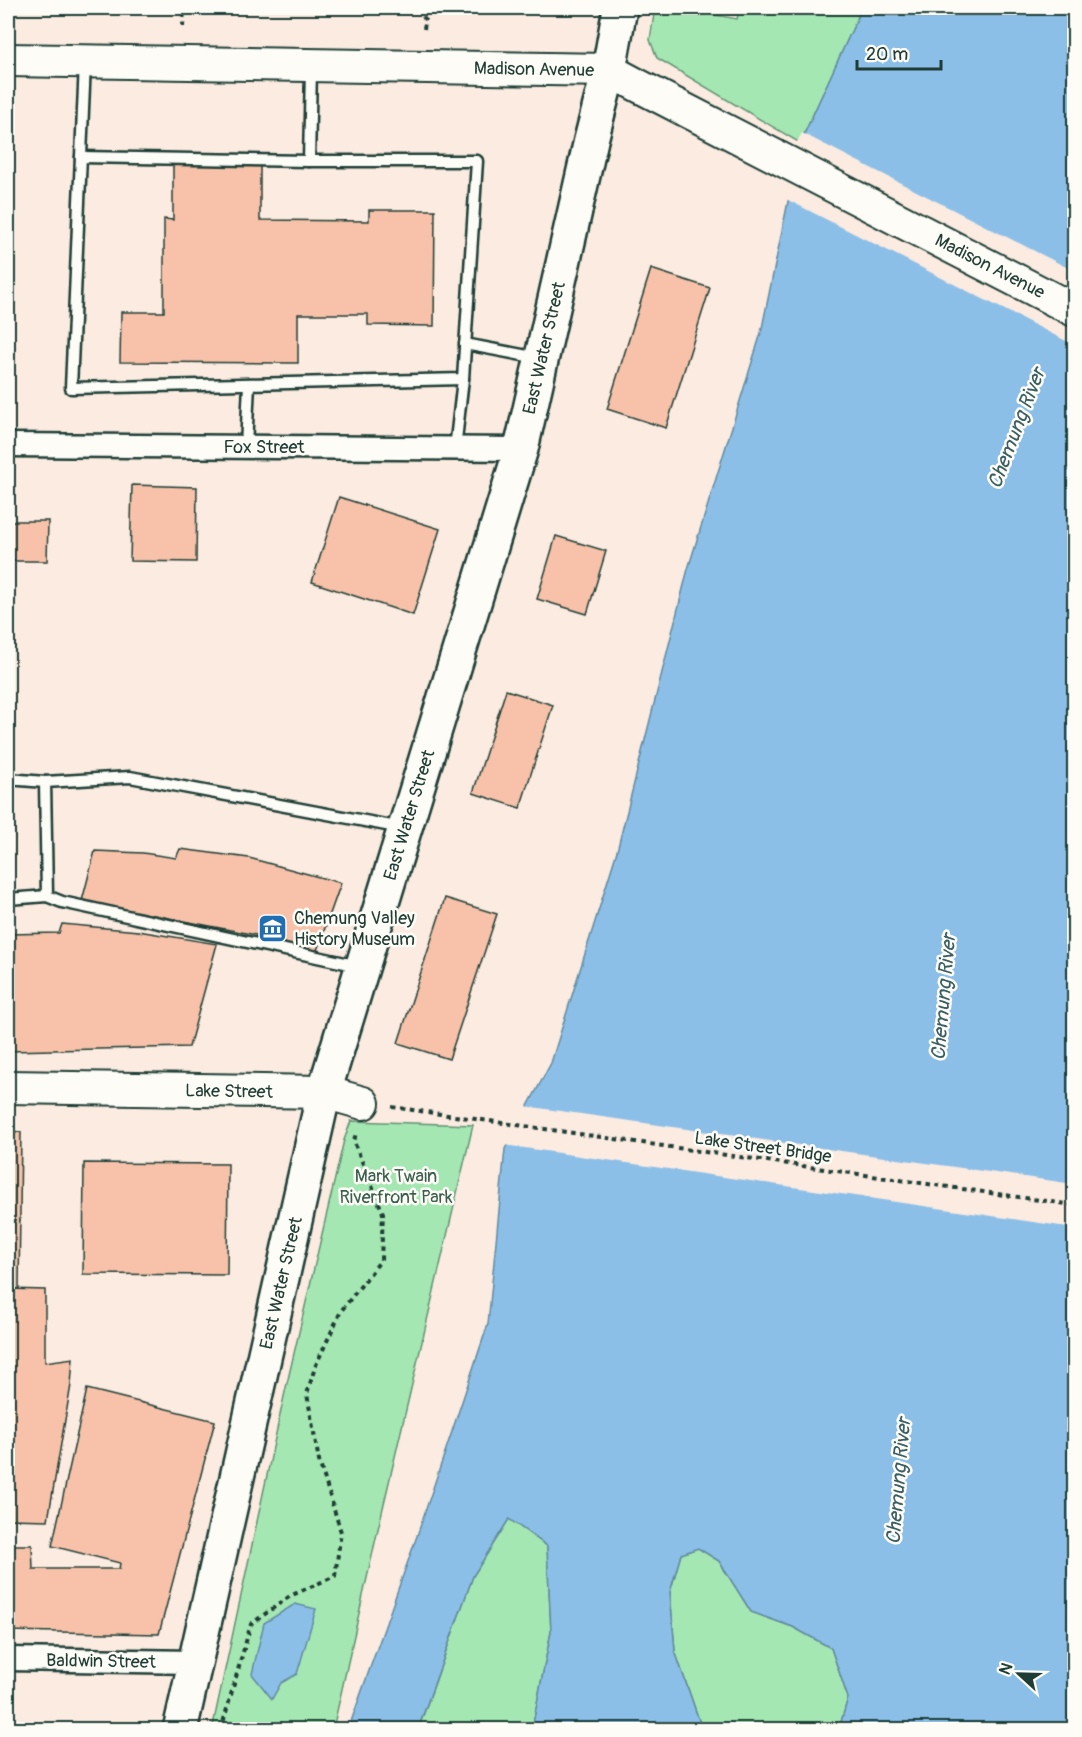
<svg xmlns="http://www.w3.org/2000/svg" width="1082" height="1737" viewBox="0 0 1082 1737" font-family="Pangolin,sans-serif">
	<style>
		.green { fill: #a5e7b2; stroke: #629273; stroke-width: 1.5 }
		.water { fill: #8cbfe8; stroke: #608ba0; stroke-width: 1.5 }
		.pier { fill: #fbebe0 }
		.building { fill: #f7c2a9; stroke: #1f3d34; stroke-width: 1.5 }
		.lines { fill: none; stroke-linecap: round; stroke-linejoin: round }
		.lane-casing { stroke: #1f3d34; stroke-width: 15 }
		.street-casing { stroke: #1f3d34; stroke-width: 27 }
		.secondary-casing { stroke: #1f3d34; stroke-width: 36 }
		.primary-casing { stroke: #1f3d34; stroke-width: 38 }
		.path { stroke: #1f3d34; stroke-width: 4; stroke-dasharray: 4.5 4.5; stroke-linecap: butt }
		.lane { stroke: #fdfcf7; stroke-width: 10 }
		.street { stroke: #fdfcf7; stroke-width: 22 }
		.secondary { stroke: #fdfcf7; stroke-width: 32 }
		.primary { stroke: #fdfcf7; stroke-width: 33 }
		.labels { text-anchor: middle; stroke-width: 5; stroke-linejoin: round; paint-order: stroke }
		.street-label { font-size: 18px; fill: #1f3d34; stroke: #fdfcf7 }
		.poi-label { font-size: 18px; fill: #1f3d34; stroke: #fdfcf7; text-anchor: start }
		.park-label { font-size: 18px; fill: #3a5f4d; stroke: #fdfcf7 }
		.water-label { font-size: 20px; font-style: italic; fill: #3a5e61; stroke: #fdfcf7 }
	</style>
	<rect width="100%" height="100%" fill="#fbebe0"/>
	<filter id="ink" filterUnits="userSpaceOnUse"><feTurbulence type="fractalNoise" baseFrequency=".0167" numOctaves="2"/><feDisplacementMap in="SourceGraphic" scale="12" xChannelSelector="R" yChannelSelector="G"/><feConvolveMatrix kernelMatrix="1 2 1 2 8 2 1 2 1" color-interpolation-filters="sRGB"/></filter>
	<g filter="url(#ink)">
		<!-- green -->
		<g class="green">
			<polygon points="655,8 677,8 737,19 740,8 862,8 800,143 657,58 650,40"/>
			<polygon points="351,1121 473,1125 378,1529 333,1729 212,1730 285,1392 344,1140"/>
			<polygon points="509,1519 547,1546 551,1632 532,1729 418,1730 473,1576"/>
			<polygon points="698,1548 719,1561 751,1612 793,1627 831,1648 848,1698 839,1729 702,1729 675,1651 670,1592 681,1554"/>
			<polygon points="1074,1670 1074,1729 1067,1729"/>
		</g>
		<!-- water -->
		<g class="water">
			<polygon points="862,8 1074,8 1074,1670 1067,1729 839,1729 848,1698 831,1648 793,1627 751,1612 719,1561 698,1548 681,1554 670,1592 675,1651 702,1729 532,1729 551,1632 547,1546 509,1519 473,1576 418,1729 348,1730 417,1536 488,1324 505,1149 551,1063 617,851 688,569 761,333 800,143"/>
			<polygon points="295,1604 316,1609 297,1674 281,1683 272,1699 252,1674 264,1623"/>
		</g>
		<!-- pier -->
		<g class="pier">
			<polygon points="802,133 1074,271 1074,345 786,199 797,142"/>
			<polygon points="525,1106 1074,1184 1074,1228 504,1145"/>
		</g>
		<!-- building -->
		<g class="building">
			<polygon points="173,165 260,165 260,220 369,221 369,210 435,210 434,326 368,325 368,314 298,314 298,363 120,362 121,312 164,312 164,219 173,220"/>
			<polygon points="651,269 710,288 666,428 607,409"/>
			<polygon points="132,485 197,487 196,562 130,561"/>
			<polygon points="339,497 440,529 413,615 312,582"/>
			<polygon points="8,521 48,521 47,561 8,561"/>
			<polygon points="556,536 606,551 587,614 537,599"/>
			<polygon points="506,690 553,705 520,808 473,793"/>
			<polygon points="180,849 249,858 341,883 316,953 261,936 82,901 95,851 143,853 176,858"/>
			<polygon points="445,898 497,914 449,1059 398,1043"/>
			<polygon points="62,924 138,931 217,944 189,1047 8,1051 8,934 59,933"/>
			<polygon points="8,1131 21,1132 19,1289 8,1289"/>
			<polygon points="84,1163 228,1164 227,1275 83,1274"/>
			<polygon points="8,1289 45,1290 45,1362 73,1358 71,1385 48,1520 8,1519"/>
			<polygon points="87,1389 215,1421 159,1634 8,1631 8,1545 32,1545 33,1569 119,1569 120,1563 52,1546"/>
			<polygon points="23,1726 46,1730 8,1730 8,1727"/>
		</g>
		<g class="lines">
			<defs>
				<g id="lane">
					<polyline points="85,63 71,388 463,379 477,161 309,161 311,69"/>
					<polyline points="81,157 309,161"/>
					<polyline points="465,344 538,358"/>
					<polyline points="246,447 249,384"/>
					<polyline points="455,449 463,379"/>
					<polyline points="8,779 45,782"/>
					<polyline points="47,896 45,782 130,777 402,828"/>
					<polyline points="8,899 47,896 62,902 359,966"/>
				</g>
				<g id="street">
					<polyline points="8,445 521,449"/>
					<polyline points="8,1659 195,1662"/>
				</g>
				<g id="secondary">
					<polyline points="8,60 609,70 639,86 1074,310"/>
					<polyline points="8,1087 324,1092 363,1103"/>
				</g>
				<polyline id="primary" points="180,1730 324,1092 521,449 591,140 609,70 620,8"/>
			</defs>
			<!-- lane casing -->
			<use href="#lane" class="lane-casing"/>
			<!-- street casing -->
			<use href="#street" class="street-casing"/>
			<!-- secondary casing -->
			<use href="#secondary" class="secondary-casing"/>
			<!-- primary casing -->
			<use href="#primary" class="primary-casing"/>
			<!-- path -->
			<g class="path">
				<polyline points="419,8 425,20 424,30"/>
				<polyline points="183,27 184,8"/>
				<polyline points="392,1107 1074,1205"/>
				<polyline points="221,1730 251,1624 290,1596 335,1576 341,1532 319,1461 307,1394 315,1367 341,1311 381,1260 383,1213 354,1142 356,1132"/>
			</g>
			<!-- lane -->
			<use href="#lane" class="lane"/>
			<!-- street -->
			<use href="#street" class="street"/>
			<!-- secondary -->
			<use href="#secondary" class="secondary"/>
			<!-- primary -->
			<use href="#primary" class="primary"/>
		</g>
	</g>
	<!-- icons -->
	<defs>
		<symbol id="museum-square" viewBox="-11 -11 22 22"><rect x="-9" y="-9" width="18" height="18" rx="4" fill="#1f6fb2" stroke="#fdfcf7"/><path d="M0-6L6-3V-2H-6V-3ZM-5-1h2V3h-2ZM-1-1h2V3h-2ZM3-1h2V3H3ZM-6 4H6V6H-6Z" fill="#fff"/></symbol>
	</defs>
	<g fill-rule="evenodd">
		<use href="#museum-square" x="256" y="912" width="33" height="33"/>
	</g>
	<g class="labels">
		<!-- street labels -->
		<g class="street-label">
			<text transform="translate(534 69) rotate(1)" y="6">Madison Avenue</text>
			<text transform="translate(990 266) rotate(27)" y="6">Madison Avenue</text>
			<text transform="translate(544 348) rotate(-77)" y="6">East Water Street</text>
			<text x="264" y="453">Fox Street</text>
			<text transform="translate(409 815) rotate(-73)" y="6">East Water Street</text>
			<text transform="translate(229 1091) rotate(1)" y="6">Lake Street</text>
			<text transform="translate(763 1147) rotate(8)" y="6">Lake Street Bridge</text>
			<text transform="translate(281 1283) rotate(-77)" y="6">East Water Street</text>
			<text transform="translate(101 1661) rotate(1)" y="6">Baldwin Street</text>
		</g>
		<!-- poi labels -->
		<g class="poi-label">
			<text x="294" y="924">Chemung Valley<tspan x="294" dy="21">History Museum</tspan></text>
		</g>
		<!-- park labels -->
		<g class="park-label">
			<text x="396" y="1182">Mark Twain<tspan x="396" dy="21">Riverfront Park</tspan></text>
		</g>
		<!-- water labels -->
		<g class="water-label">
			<text transform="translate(1016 428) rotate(-69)" y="7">Chemung River</text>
			<text transform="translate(943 997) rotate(-85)" y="7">Chemung River</text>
			<text transform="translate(898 1481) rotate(-85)" y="7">Chemung River</text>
		</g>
	</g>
	<!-- margin -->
	<rect width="1082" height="1737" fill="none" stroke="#fdfcf7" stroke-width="30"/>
	<rect x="15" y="15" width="1052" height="1707" fill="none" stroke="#1f3d34" stroke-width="2" filter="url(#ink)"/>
	<!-- north arrow -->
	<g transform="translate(1019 1674) rotate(292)" stroke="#fdfcf7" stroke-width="4.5" paint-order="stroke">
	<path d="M0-4.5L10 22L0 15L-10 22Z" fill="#1f3d34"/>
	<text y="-9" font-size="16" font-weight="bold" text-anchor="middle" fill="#1f3d34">N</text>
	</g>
	<!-- scale -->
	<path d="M857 60v9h84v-9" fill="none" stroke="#1f3d34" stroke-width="3"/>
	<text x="866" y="60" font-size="18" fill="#1f3d34" stroke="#fdfcf7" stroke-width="4.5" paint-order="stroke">20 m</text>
</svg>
